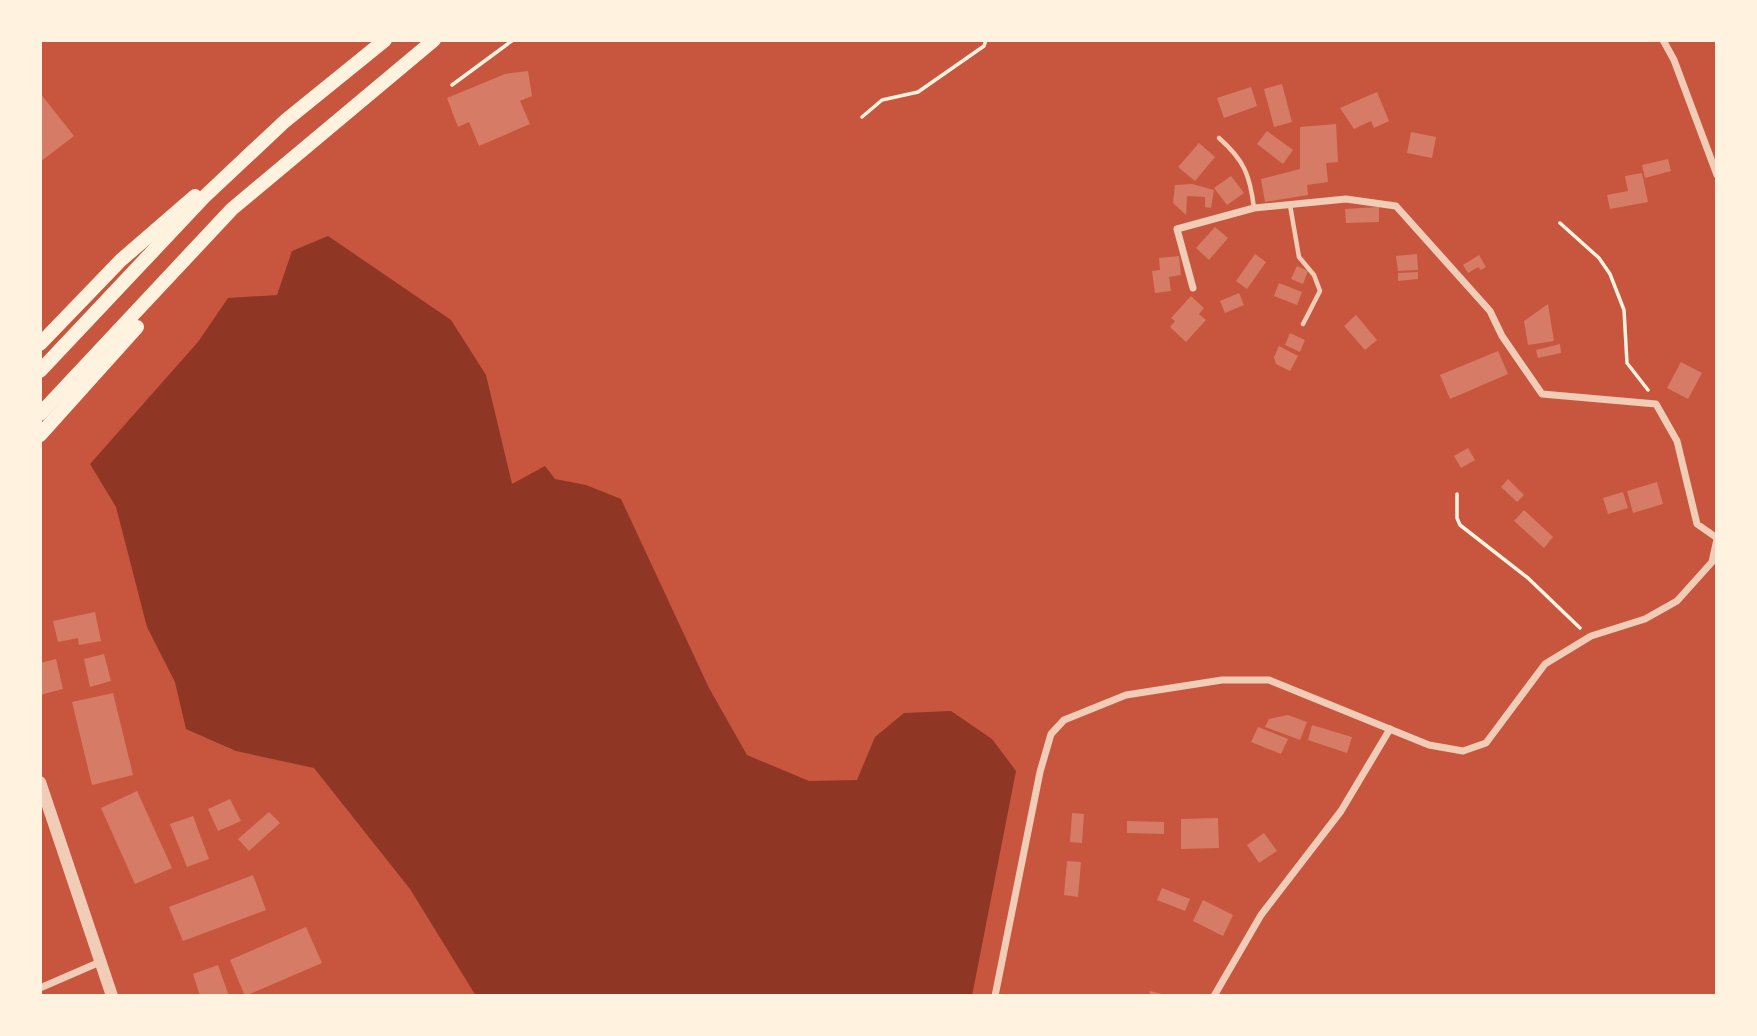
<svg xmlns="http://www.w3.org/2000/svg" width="1757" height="1036" viewBox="0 0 1757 1036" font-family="'Public Sans',sans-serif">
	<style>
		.water { fill: #8f3625 }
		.building { fill: #d67c66 }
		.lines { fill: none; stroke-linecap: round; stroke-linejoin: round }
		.path { stroke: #fff3e0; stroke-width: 3.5 }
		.service { stroke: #f1ccb7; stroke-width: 4.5 }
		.minor { stroke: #f1ccb7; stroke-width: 7 }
		.tertiary { stroke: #f1ccb7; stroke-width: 12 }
		.primary { stroke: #fff3e0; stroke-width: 14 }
	</style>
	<rect width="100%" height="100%" fill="#c8553d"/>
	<!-- water -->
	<polygon class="water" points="328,236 451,320 486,375 512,484 545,466 555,479 586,485 621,499 709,688 747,755 809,781 857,780 875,737 904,713 951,711 992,739 1016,771 972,996 476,996 410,889 314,768 236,751 186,729 175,682 147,627 116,507 90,464 198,342 228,298 277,295 292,251"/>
	<!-- building -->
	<g class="building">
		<polygon points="528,71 532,96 520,101 530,124 479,146 469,122 458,127 447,98 505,74"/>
		<polygon points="1282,84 1292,122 1274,127 1264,89"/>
		<polygon points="1251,87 1257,106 1224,118 1217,98"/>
		<polygon points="1377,92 1389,121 1374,128 1371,121 1354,129 1340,108"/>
		<polygon points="40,93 74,136 40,162"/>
		<polygon points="1336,124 1338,162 1326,163 1328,182 1307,185 1308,195 1265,202 1261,179 1300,169 1300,127"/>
		<polygon points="1267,131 1293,150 1283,164 1257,144"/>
		<polygon points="1411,132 1436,137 1432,158 1407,153"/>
		<polygon points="1199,143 1215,157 1195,181 1178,167"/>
		<polygon points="1668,159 1671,171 1645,178 1642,165"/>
		<polygon points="1642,173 1648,202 1610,209 1607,195 1628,191 1625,176"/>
		<polygon points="1231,176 1244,193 1227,205 1214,188"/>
		<polygon points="1192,184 1214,190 1211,208 1205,207 1205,197 1187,196 1186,215 1173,203 1175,185"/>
		<polygon points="1379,207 1379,222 1346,223 1345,209"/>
		<polygon points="1215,227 1228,238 1209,260 1196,248"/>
		<polygon points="1255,254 1266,262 1247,289 1236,281"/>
		<polygon points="1417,254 1418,270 1398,271 1396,256"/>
		<polygon points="1479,255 1486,267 1481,270 1478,267 1468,273 1463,265"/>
		<polygon points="1179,256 1181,275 1169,277 1171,291 1155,293 1152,271 1160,270 1159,258"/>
		<polygon points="1297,266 1308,271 1303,284 1291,279"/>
		<polygon points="1418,272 1418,279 1398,281 1398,273"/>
		<polygon points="1279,283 1302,292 1297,305 1274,296"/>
		<polygon points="1239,293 1244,305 1225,313 1220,301"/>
		<polygon points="1191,296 1204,308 1199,314 1206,320 1186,342 1170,327 1175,321 1171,318"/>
		<polygon points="1548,304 1554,341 1528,345 1524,321"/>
		<polygon points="1356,315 1377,340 1365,350 1344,326"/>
		<polygon points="1290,333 1305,340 1300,352 1285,345"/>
		<polygon points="1560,344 1561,353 1538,358 1536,350"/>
		<polygon points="1279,346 1298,356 1290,371 1276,364 1274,357"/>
		<polygon points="1498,351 1508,374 1450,399 1440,375"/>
		<polygon points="1681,362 1702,373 1688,399 1667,388"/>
		<polygon points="1468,448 1475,460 1461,468 1454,456"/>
		<polygon points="1508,479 1524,495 1517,502 1501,487"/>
		<polygon points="1657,482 1663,504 1633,513 1627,491"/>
		<polygon points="1623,492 1628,508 1608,514 1603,498"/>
		<polygon points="1524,510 1553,537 1544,548 1514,521"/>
		<polygon points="95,612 101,641 79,645 78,638 58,642 53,621"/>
		<polygon points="104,654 111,681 90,687 84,659"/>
		<polygon points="56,659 63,689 40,695 40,663"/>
		<polygon points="113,693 133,775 92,785 72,702"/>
		<polygon points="1288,715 1307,722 1300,740 1265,727 1269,719"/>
		<polygon points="1312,725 1352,737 1347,753 1308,740"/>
		<polygon points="1258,727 1288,739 1281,754 1251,742"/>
		<polygon points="137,791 172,868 135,884 101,808"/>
		<polygon points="230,799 241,821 218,831 208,809"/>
		<polygon points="269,812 280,823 249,851 238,839"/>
		<polygon points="1072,813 1084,814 1082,843 1070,842"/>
		<polygon points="193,816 209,859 187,867 170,824"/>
		<polygon points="1218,818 1219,848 1181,849 1181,819"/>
		<polygon points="1127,821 1164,822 1164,834 1127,833"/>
		<polygon points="1264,833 1277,851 1259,863 1247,845"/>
		<polygon points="1067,861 1081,862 1078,897 1064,895"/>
		<polygon points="253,875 266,910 183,941 169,907"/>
		<polygon points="1162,888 1190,899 1185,911 1157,900"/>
		<polygon points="1203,900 1233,915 1223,936 1193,921"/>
		<polygon points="306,927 322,963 245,996 230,960"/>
		<polygon points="218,965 229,996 200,996 193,974"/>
		<polygon points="1150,991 1166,995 1166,996 1149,996"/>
	</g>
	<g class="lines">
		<!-- path -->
		<g class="path">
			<polyline points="452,85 513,40"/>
			<polyline points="862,117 882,100 918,92 984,46 986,40"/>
			<polyline points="1560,223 1599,258 1610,274 1624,310 1627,363 1648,390"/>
			<polyline points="1457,494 1457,518 1460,525 1528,578 1580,628"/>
		</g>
		<!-- service -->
		<g class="service">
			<path d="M1219,138C1244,160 1250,175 1254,208"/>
			<polyline points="1290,205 1299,257 1314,275 1320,291 1303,324"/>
		</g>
		<!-- minor -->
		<g class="minor">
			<polyline points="1663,40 1674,60 1717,175"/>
			<polyline points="1193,288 1177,229 1254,208 1346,199 1396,206 1490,311 1502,336 1542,394 1656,404 1677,441 1697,524 1717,538"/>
			<polyline points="40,988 100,962"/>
			<polyline points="995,996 1040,772 1051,734 1064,720 1126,695 1222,680 1269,680 1429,745 1463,751 1486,743 1545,664 1591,636 1645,619 1677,601 1712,562 1717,539"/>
			<polyline points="1214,996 1261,915 1341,811 1390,729"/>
		</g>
		<!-- tertiary -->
		<polyline class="tertiary" points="40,782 112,996"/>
		<!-- primary -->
		<g class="primary">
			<polyline points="40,344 121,260 195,196"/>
			<polyline points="40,371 204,197 285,121 385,40"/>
			<polyline points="40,414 232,209 434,40"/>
			<polyline points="40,435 137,327"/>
		</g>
	</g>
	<!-- border -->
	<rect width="1757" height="1036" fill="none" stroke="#fff3e0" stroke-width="84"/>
</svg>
